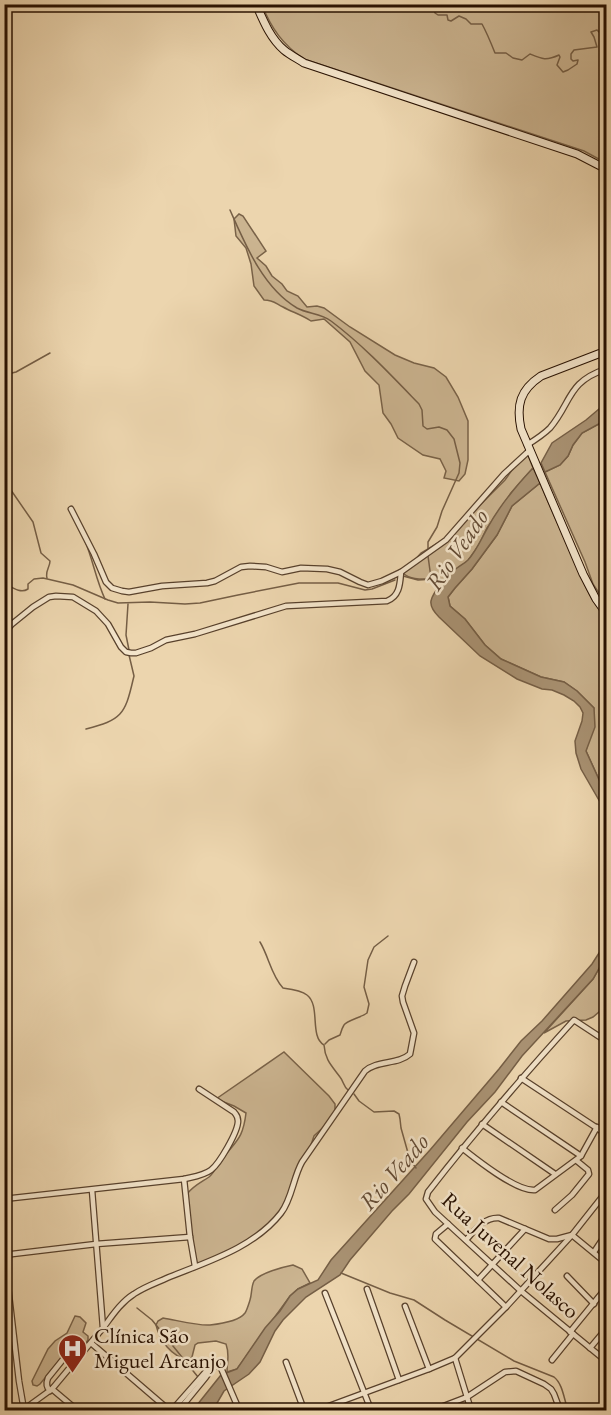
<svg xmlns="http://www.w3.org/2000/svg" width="611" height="1415" viewBox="0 0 611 1415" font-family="'EB Garamond',serif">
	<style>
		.green { fill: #cbb490; stroke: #796248; stroke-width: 1.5 }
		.water { fill: #a99273; stroke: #755e45; stroke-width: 1.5 }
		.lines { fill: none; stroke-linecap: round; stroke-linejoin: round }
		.stream { stroke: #755e45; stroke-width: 1.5 }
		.street-casing { stroke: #58412c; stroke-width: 7 }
		.secondary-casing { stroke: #271000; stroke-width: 9 }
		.street { stroke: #f3e4ca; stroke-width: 4.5 }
		.secondary { stroke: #f3e4ca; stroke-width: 7 }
		.labels { text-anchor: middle; stroke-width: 5; stroke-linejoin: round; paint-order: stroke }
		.street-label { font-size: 22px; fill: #271000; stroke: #f3e4ca }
		.poi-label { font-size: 22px; fill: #271000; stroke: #f3e4ca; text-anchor: start }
		.water-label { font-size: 24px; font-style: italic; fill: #624a34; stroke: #f3e4ca }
	</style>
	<rect width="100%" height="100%" fill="#ecd5ae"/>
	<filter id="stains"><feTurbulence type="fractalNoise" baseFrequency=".00333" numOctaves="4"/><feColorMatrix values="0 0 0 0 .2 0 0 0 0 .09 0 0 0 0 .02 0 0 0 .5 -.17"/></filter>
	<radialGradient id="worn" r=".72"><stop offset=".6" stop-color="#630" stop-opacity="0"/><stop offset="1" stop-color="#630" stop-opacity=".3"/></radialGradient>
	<!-- green -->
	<g class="green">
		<path d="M262,5H606V163L584,151L304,59C283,45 271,28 262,5Z"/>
		<path d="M239,214L243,216L266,251L257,258L266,266L272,276L282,284L287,291L298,296L307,307L317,306L324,308L350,327L395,355L414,363L434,368L446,377L458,397L468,421V460L465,474L459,481L444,478L446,471L440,459L423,455L398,438L391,424L383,413L379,385L365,371L350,342L324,319L311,321C302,315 292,312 283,307C275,303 273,300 264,300L254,286L251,264L246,248L236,236L234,219Z"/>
		<polygon points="606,420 606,604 593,584 585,562 545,472 560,465 568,456 573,445 582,433"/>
		<path d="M526,450L533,468L511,493L487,528L479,545L467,562L456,569L445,580C430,577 414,583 403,573L421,553L448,537L505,480Z"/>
		<path d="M540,483C550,507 561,531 572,555C582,577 588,599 606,616V795L586,751L594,708L577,691L564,682L541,677L501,659L485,645L465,619L450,606L448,597L455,588L472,569L497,535L512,506Z"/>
		<polygon points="606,956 606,1006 593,1017 586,1020 566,1021 544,1033 593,979"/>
		<path d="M284,1052L329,1096L335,1104V1110L329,1122L314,1136L309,1151L297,1177L290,1201L276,1218L256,1236L214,1261L194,1270L196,1261L190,1225L187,1194C193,1186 200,1183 209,1177C215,1172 217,1164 223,1158C237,1140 243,1138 246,1113L234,1106L216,1099Z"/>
		<path d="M293,1265L302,1269L310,1283L298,1289L290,1296L237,1369L227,1372C227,1361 230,1355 226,1344L216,1341L198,1343L195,1345L192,1357L188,1360C171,1356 160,1341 156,1325L158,1321L163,1318C176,1320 198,1326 210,1325C219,1324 239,1321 245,1313C247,1310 249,1303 250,1300C252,1294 251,1287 254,1281C260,1273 283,1267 293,1265Z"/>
		<polygon points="75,1316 80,1317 86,1323 83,1332 88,1336 88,1340 83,1347 73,1347 69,1349 40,1384 37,1386 33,1385 32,1381 48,1349 55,1341 67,1333"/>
	</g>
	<!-- water -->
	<g class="water">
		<polygon points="606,403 606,420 582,433 573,445 568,456 560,465 545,472 541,463 552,443 586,420"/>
		<path d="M533,468L540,483L512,506L497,535L472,569L455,588L448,597L450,606L465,619L485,645L501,659L541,677L564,682L577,691L594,708L595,727L586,751L606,795V821L600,802L581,769L576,753L575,741L582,721L583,713L580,707L574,701L564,695L552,690L542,689L517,679L480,656L439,617C435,613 430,607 431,601C433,591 449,574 457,568C461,565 465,563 468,560C477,550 481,539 488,527C500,505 516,486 533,468Z"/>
		<polygon points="606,942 606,956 593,979 522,1056 495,1092 467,1122 409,1194 392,1211 350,1260 340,1275 306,1297 283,1320 275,1331 260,1362 249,1374 224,1391 213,1410 193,1410 221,1375 237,1369 265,1328 280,1311 290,1296 298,1289 318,1280 331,1260 430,1150 499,1069 521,1041 542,1021 592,964"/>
	</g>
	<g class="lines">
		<!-- stream -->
		<g class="stream">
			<path d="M442,4L441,8L436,7L434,9L435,13L438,15H447L448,20L451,21L459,16L466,19L471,24H482C487,33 491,43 495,53H506L513,58L522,60L530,54C542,59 546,61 559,55L560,57L557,65L563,72L568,70L577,64L578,60L573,61L571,59V54L574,50L597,47L594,37L591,32L597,30L600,33L606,35"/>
			<path d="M230,210C245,244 263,288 297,308C308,314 321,313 331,321C363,345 391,375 419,404L422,410L423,426L427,429L439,427L447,430L454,439L460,463L459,473L442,511L437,527L428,542V550"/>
			<polyline points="4,375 16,372 50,353"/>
			<path d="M4,480L33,522L41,553L50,561C50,567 45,571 47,578"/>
			<path d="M85,541C93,560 96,580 105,599"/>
			<polyline points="428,556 431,578"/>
			<polyline points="403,576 418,580 435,579 444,582"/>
			<polyline points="4,579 7,584"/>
			<path d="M4,583C12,587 20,594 28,589V584L34,579L43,578L73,585L108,600L118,603L150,602L185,604L200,603L238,595L299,583H338L365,590L372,589L395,580"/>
			<polyline points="128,604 126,635 129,650"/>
			<path d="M86,729C121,720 125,715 133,680L134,676L129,655"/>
			<path d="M260,942C269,957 271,975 283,988C291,989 301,990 307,995C321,1006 309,1036 324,1045C325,1060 332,1066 340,1077C344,1082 343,1086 348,1090"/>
			<path d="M325,1044L329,1040L340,1035C341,1032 342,1028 344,1025C346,1021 362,1017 367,1013L369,1004L364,987L368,960L374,947L388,936"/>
			<polyline points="354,1094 359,1101 374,1112 394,1111 399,1114 400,1119 401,1128 410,1160 416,1168"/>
			<path d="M341,1273L390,1293L414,1300L445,1320L514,1361L554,1377C563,1384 564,1400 568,1410"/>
			<polyline points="137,1308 152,1320 198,1377"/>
		</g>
		<defs>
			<g id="street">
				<path d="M527,445C535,440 543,435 550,428C572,402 567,382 606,369"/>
				<polyline points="71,509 94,554 106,582 112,588 122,591 129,592 162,586 207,583 215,581 241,567 250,566 266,567 282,572 301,568 327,569 340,572 360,582 368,585 382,581 401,572"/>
				<path d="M4,633L12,624L33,607L49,597L56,596L73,597L96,611L108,624L121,647L126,652L131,653H136L151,648L166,640L195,634L286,606L387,601C400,596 400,583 401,572L446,540L504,474L530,450"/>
				<path d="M606,1041L574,1020C523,1076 474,1133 428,1192L426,1199L435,1212L521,1291L606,1361"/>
				<polyline points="521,1078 606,1134"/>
				<polyline points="501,1102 581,1156"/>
				<polyline points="482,1124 555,1174"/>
				<path d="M462,1148C477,1160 517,1192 535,1190L581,1156L597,1127"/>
				<polyline points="184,1179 190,1237 195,1266"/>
				<path d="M4,1199L184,1179C192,1177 203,1176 211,1170C219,1164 238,1132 238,1121C238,1116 237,1116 234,1112L199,1089"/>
				<polyline points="555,1210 572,1195 589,1174 588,1170 577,1161"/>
				<polyline points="448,1224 436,1234 435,1239 506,1307"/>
				<path d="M466,1240C475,1230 484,1217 499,1218L549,1239H557L572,1235L606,1263"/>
				<polyline points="4,1252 19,1381 24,1410"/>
				<polyline points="594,1252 606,1234"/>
				<polyline points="4,1255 96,1244 190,1237"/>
				<polyline points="567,1276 594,1304"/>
				<polyline points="478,1280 525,1229"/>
				<polyline points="367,1289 399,1380"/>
				<polyline points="325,1293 371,1410"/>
				<polyline points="405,1306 429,1369"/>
				<path d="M103,1328C112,1316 121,1302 134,1294C144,1287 156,1283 167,1278C206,1262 254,1248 281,1213C292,1199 293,1178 302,1162L365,1071C377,1060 398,1065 410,1054L414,1033L403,1002L402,996L405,986L414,962"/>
				<polyline points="570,1332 606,1288"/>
				<polyline points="91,1343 169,1410"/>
				<polyline points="590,1348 606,1329"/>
				<polyline points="455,1358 471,1410"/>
				<polyline points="552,1360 573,1334"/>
				<polyline points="286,1362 304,1410"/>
				<polyline points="214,1366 216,1365 221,1368 237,1405 241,1410"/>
				<polyline points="52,1389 77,1410"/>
				<path d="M50,1391C46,1387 46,1383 48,1378L69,1352L75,1349L83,1352"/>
				<polyline points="23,1410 52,1389 103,1328 92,1190"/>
				<polyline points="172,1410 209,1368 214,1366"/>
				<polyline points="179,1410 206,1377 214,1366"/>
				<polyline points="318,1410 429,1369 455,1358 506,1307 572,1235 606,1192"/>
				<polyline points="433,1410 467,1397 505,1372 516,1371 544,1384 551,1389 554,1394 560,1410"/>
			</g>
			<g id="secondary">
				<path d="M256,4C263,20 270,38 284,50C290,55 298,59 304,63L577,154L606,169"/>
				<path d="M606,351L541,376C520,390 516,405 521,429L583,574L596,599L606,613"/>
			</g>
		</defs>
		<!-- street casing -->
		<use href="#street" class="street-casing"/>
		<!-- secondary casing -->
		<use href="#secondary" class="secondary-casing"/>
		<!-- street -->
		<use href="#street" class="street"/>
		<!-- secondary -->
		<use href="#secondary" class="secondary"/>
	</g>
	<!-- icons -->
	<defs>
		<symbol id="hospital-pin" viewBox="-11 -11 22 30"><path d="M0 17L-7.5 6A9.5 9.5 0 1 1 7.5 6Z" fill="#8f2418" stroke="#f3e4ca"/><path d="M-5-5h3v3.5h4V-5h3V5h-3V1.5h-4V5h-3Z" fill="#fff"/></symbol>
	</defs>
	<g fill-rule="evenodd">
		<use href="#hospital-pin" x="56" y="1332" width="33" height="45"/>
	</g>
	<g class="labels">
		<!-- street labels -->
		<g class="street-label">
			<text transform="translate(511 1255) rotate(42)" y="8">Rua Juvenal Nolasco</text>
		</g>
		<!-- poi labels -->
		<g class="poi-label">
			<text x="94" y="1343">Clínica São<tspan x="94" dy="25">Miguel Arcanjo</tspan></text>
		</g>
		<!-- water labels -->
		<g class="water-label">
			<text transform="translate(457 550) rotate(-56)" y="8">Rio Veado</text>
			<text transform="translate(394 1172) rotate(-49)" y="8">Rio Veado</text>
		</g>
	</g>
	<!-- margin -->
	<rect width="611" height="1415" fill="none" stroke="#ecd5ae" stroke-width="24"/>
	<rect x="6" y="6" width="599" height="1403" fill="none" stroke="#271000" stroke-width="3"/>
	<rect x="12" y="12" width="587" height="1391" fill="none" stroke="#271000" stroke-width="1.5"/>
	<rect width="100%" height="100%" filter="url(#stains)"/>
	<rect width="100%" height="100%" fill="url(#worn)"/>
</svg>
